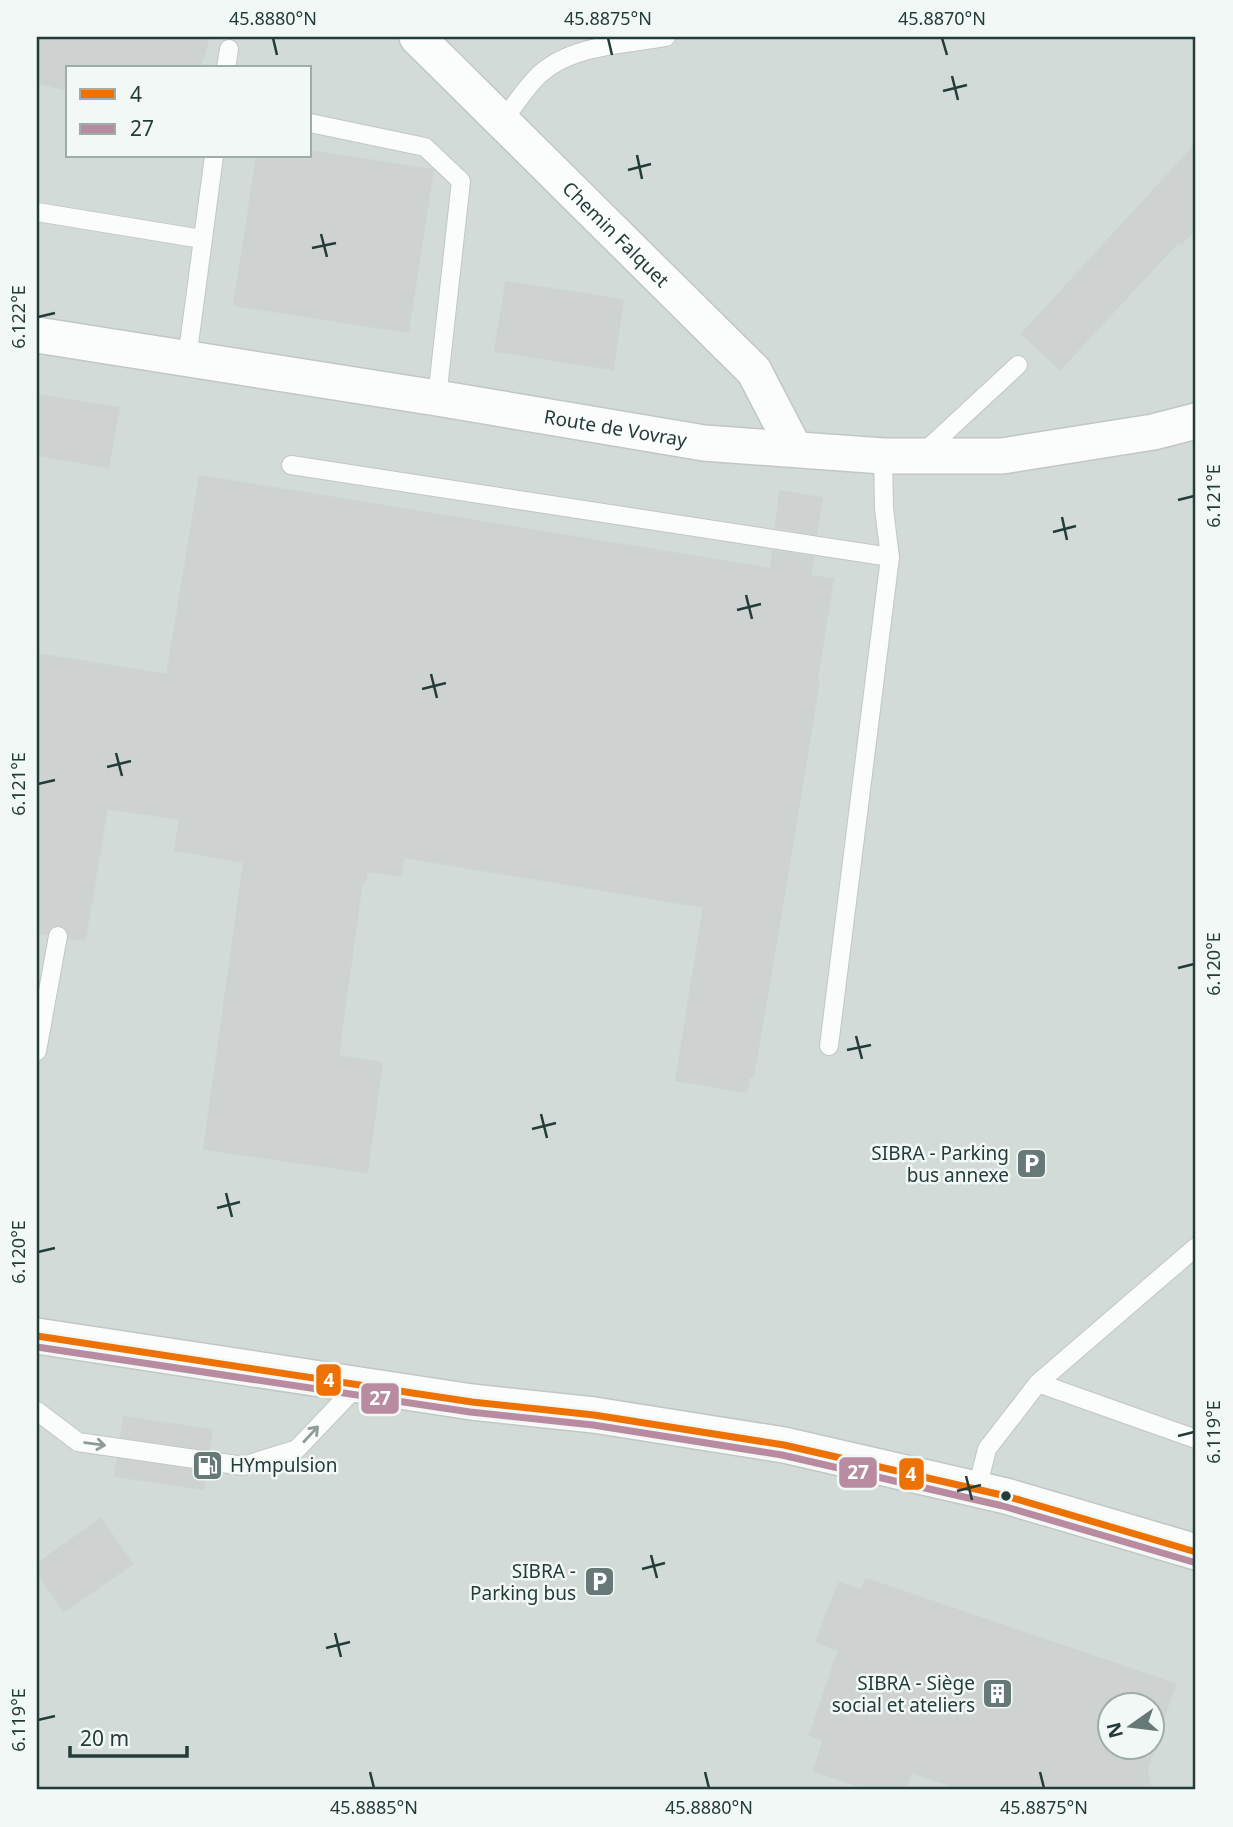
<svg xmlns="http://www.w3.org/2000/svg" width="1233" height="1827" viewBox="0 0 1233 1827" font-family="'Noto Sans',sans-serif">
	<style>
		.built { fill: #d2dbd8; fill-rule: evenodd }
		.building { fill: #ced3d2; stroke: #cdd3d1; stroke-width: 2; fill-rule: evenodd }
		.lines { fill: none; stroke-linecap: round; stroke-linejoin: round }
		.service-casing { stroke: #c1c7c5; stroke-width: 20 }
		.minor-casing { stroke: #c1c7c5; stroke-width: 38 }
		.service { stroke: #fbfcfc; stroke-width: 18 }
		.minor { stroke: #fbfcfc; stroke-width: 35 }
		.bus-1-casing { stroke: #f2f8f6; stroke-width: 12 }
		.bus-2-casing { stroke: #f2f8f6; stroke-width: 12 }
		.bus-1 { stroke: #ee7203; stroke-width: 7 }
		.bus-2 { stroke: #b98ba1; stroke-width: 7 }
		.oneway { stroke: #8f9c9a }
		.ticks { fill: none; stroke: #233c39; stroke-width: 2.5 }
		.bus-dot { fill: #233c39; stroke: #f2f8f6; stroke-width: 2.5 }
		.labels { text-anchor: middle; stroke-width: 5; stroke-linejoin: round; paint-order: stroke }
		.street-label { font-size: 19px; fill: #233c39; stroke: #f2f8f6 }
		.poi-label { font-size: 19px; fill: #233c39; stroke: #f2f8f6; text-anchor: end }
		.line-badge { stroke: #f2f8f6; stroke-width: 2.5 }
		.badge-label { font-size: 19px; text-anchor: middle; font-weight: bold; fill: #fff }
		.neatline { fill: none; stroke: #233c39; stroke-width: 2.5 }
		.ticks-label { font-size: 18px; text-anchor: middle; fill: #233c39 }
	</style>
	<rect width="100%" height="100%" fill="#e4eae8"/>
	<!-- built -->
	<path class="built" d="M37,37H1196V1790H37ZM68,68H310V156H68ZM1110,1704H1152V1746H1110Z"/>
	<!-- building -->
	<g class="building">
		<polygon points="37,37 209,37 200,68 68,68 68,90 37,83"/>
		<polygon points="1196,144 1196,228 1181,244 1178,242 1060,369 1022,334"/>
		<polygon points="310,151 433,170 408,332 234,305 257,156 310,156"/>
		<polygon points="506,282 623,300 613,369 495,351"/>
		<polygon points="37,395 119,408 108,467 37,455"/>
		<polygon points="200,476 771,569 773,551 813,557 810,576 833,579 817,679 819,681 780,919 753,1077 749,1077 746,1092 676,1080 704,907 404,857 400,876 367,871 365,882 362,881 338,1056 382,1063 367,1172 204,1149 244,862 175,850 180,819 107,808 85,940 69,938 66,928 59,925 50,928 47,934 37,933 37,654 167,675"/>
		<polygon points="780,491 822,498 816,534 776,528"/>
		<polygon points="124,1417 212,1430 209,1450 121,1437"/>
		<polygon points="118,1459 206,1472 203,1489 115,1476"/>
		<polygon points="101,1519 132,1564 64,1611 37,1572 37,1564"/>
		<path d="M866,1579L1175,1684L1147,1769L1151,1790H964L911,1772L905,1790H872L814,1771L823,1740L810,1735L839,1650L816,1642L839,1583L862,1590ZM1110,1704H1152V1746H1110Z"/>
	</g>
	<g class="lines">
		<defs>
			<g id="service">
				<polyline points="226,68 229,49"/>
				<path d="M502,122C514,106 526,87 540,74C572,45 625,44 666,37"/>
				<polyline points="310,123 425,147 461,181 437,398"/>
				<polyline points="37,212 202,239"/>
				<polyline points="187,359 214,156"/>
				<polyline points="923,453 1018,365"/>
				<polyline points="291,465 890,557 884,509 883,456"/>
				<polyline points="829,1046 890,557"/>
				<polyline points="37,1051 58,936"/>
				<polyline points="1038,1383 1196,1439"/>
				<polyline points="37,1411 78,1442 243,1466 297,1449 358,1385"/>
				<polyline points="977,1489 987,1449 1038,1383 1196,1247"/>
			</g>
			<g id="minor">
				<path id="s1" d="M417,37L754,371L794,448"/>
				<path id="s2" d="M37,335L437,398L704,443L883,456H1002L1153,432L1196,421"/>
				<polyline points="37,1336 472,1402 594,1415 784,1445 1006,1496 1196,1552"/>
			</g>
		</defs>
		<!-- service casing -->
		<use href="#service" class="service-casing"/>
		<!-- minor casing -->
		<use href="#minor" class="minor-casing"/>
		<!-- service -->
		<use href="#service" class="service"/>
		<!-- minor -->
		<use href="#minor" class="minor"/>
		<defs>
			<polyline id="bus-1" points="37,1336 472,1402 594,1415 784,1445 1006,1496 1196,1552"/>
			<polyline id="bus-2" points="37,1347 470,1412 593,1425 782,1455 1003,1506 1193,1562"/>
		</defs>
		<!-- bus-1 casing -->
		<use href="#bus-1" class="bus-1-casing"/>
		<!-- bus-2 casing -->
		<use href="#bus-2" class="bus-2-casing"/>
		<!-- bus-1 -->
		<use href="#bus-1" class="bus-1"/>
		<!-- bus-2 -->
		<use href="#bus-2" class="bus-2"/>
	</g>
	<!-- one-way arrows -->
	<defs><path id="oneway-shaft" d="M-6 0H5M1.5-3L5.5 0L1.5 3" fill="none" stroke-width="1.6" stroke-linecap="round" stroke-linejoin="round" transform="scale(1.75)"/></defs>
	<g class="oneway">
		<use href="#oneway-shaft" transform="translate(311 1434) rotate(-47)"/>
		<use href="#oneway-shaft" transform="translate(95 1444) rotate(8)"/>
	</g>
	<!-- ticks -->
	<path class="ticks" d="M273,38L277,55M608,38L612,55M942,38L947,55M952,76L958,100M943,91L967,85M637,155L642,179M628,170L651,164M321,234L327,257M312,248L336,243M38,317L55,313M1178,500L1194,496M1062,517L1067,540M1053,532L1076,526M746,595L752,619M737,610L761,604M431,674L437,698M422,689L446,683M116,753L122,776M107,767L131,761M38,784L55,780M1178,968L1194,964M856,1036L862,1059M847,1050L871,1045M541,1114L547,1138M532,1129L556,1123M226,1193L232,1217M217,1208L240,1202M38,1252L55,1248M1178,1436L1194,1432M966,1476L972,1500M957,1491L981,1485M651,1555L657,1578M642,1569L665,1563M335,1633L341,1657M326,1648L350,1642M38,1720L55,1716M370,1772L374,1788M705,1772L709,1788M1040,1772L1044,1788"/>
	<!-- icons -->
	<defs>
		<symbol id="parking-square" viewBox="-11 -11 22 22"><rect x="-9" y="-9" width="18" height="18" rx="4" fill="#677976" stroke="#f2f8f6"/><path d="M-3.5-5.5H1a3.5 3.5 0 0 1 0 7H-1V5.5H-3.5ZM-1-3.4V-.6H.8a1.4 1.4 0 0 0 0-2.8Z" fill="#fff"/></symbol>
		<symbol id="fuel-square" viewBox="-11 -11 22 22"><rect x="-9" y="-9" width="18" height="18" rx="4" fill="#677976" stroke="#f2f8f6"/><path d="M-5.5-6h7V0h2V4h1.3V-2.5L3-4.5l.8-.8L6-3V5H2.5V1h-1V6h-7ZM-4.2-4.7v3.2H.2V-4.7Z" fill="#fff"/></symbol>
		<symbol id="building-square" viewBox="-11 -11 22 22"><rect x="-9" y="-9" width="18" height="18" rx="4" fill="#677976" stroke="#f2f8f6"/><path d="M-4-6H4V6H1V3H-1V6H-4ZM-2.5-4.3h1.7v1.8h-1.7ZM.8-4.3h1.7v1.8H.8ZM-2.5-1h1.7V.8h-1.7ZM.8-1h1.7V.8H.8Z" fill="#fff"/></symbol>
	</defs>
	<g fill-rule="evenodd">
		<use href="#parking-square" x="1014" y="1146" width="35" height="35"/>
		<use href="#fuel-square" x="190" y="1448" width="35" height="35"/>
		<use href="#parking-square" x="582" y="1564" width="35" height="35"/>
		<use href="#building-square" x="980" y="1676" width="35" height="35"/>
	</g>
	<!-- markers -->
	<circle class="bus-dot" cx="1006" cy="1496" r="6"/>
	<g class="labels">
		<!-- street labels -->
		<g class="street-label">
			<text dy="7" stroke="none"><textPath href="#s1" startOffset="280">Chemin Falquet</textPath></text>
			<text dy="7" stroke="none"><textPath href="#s2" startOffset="586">Route de Vovray</textPath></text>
		</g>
		<!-- poi labels -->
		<g class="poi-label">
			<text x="1009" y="1160">SIBRA - Parking<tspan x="1009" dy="22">bus annexe</tspan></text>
			<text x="230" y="1472" text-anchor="start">HYmpulsion</text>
			<text x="576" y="1578">SIBRA -<tspan x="576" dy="22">Parking bus</tspan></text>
			<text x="975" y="1690">SIBRA - Siège<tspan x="975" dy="22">social et ateliers</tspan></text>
		</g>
	</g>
	<g class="line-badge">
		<rect x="315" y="1363" width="27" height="34" rx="7" fill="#ee7203"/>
		<rect x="360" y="1382" width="40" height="33" rx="7" fill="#b98ba1"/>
		<rect x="838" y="1456" width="40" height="33" rx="7" fill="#b98ba1"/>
		<rect x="898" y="1457" width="27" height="34" rx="7" fill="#ee7203"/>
	</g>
	<g class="badge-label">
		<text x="329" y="1387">4</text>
		<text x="380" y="1405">27</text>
		<text x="858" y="1479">27</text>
		<text x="911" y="1481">4</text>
	</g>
	<!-- border -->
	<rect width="1233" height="1827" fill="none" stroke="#f2f8f6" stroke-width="77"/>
	<!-- legend -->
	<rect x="66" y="66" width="245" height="91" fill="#f2f8f6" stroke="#9fadaa" stroke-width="2"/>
	<rect x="80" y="89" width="35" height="10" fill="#ee7203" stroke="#9fadaa" stroke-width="2"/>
	<text x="130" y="102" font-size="21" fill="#233c39">4</text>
	<rect x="80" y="124" width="35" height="10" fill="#b98ba1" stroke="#9fadaa" stroke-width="2"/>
	<text x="130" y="136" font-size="21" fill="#233c39">27</text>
	<!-- north arrow -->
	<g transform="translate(1131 1726) rotate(256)"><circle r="33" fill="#f2f8f6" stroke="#9fadaa" stroke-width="2"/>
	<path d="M0-5L12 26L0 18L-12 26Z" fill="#677976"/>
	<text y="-10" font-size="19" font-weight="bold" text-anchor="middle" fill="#233c39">N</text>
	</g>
	<!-- scale -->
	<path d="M70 1746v10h117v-10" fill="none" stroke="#233c39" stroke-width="3.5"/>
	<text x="80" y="1746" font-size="21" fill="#233c39" stroke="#f2f8f6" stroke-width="5" paint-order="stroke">20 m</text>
	<rect x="38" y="38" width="1156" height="1750" class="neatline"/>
	<g class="ticks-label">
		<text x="273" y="25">45.8880°N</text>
		<text x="608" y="25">45.8875°N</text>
		<text x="942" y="25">45.8870°N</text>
		<text transform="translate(19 317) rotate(-90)" y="6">6.122°E</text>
		<text transform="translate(1214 496) rotate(-90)" y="6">6.121°E</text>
		<text transform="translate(19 784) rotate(-90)" y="6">6.121°E</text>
		<text transform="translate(1214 964) rotate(-90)" y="6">6.120°E</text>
		<text transform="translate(19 1252) rotate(-90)" y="6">6.120°E</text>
		<text transform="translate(1214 1432) rotate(-90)" y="6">6.119°E</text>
		<text transform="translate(19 1720) rotate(-90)" y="6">6.119°E</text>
		<text x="374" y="1814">45.8885°N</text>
		<text x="709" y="1814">45.8880°N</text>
		<text x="1044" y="1814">45.8875°N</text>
	</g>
</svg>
